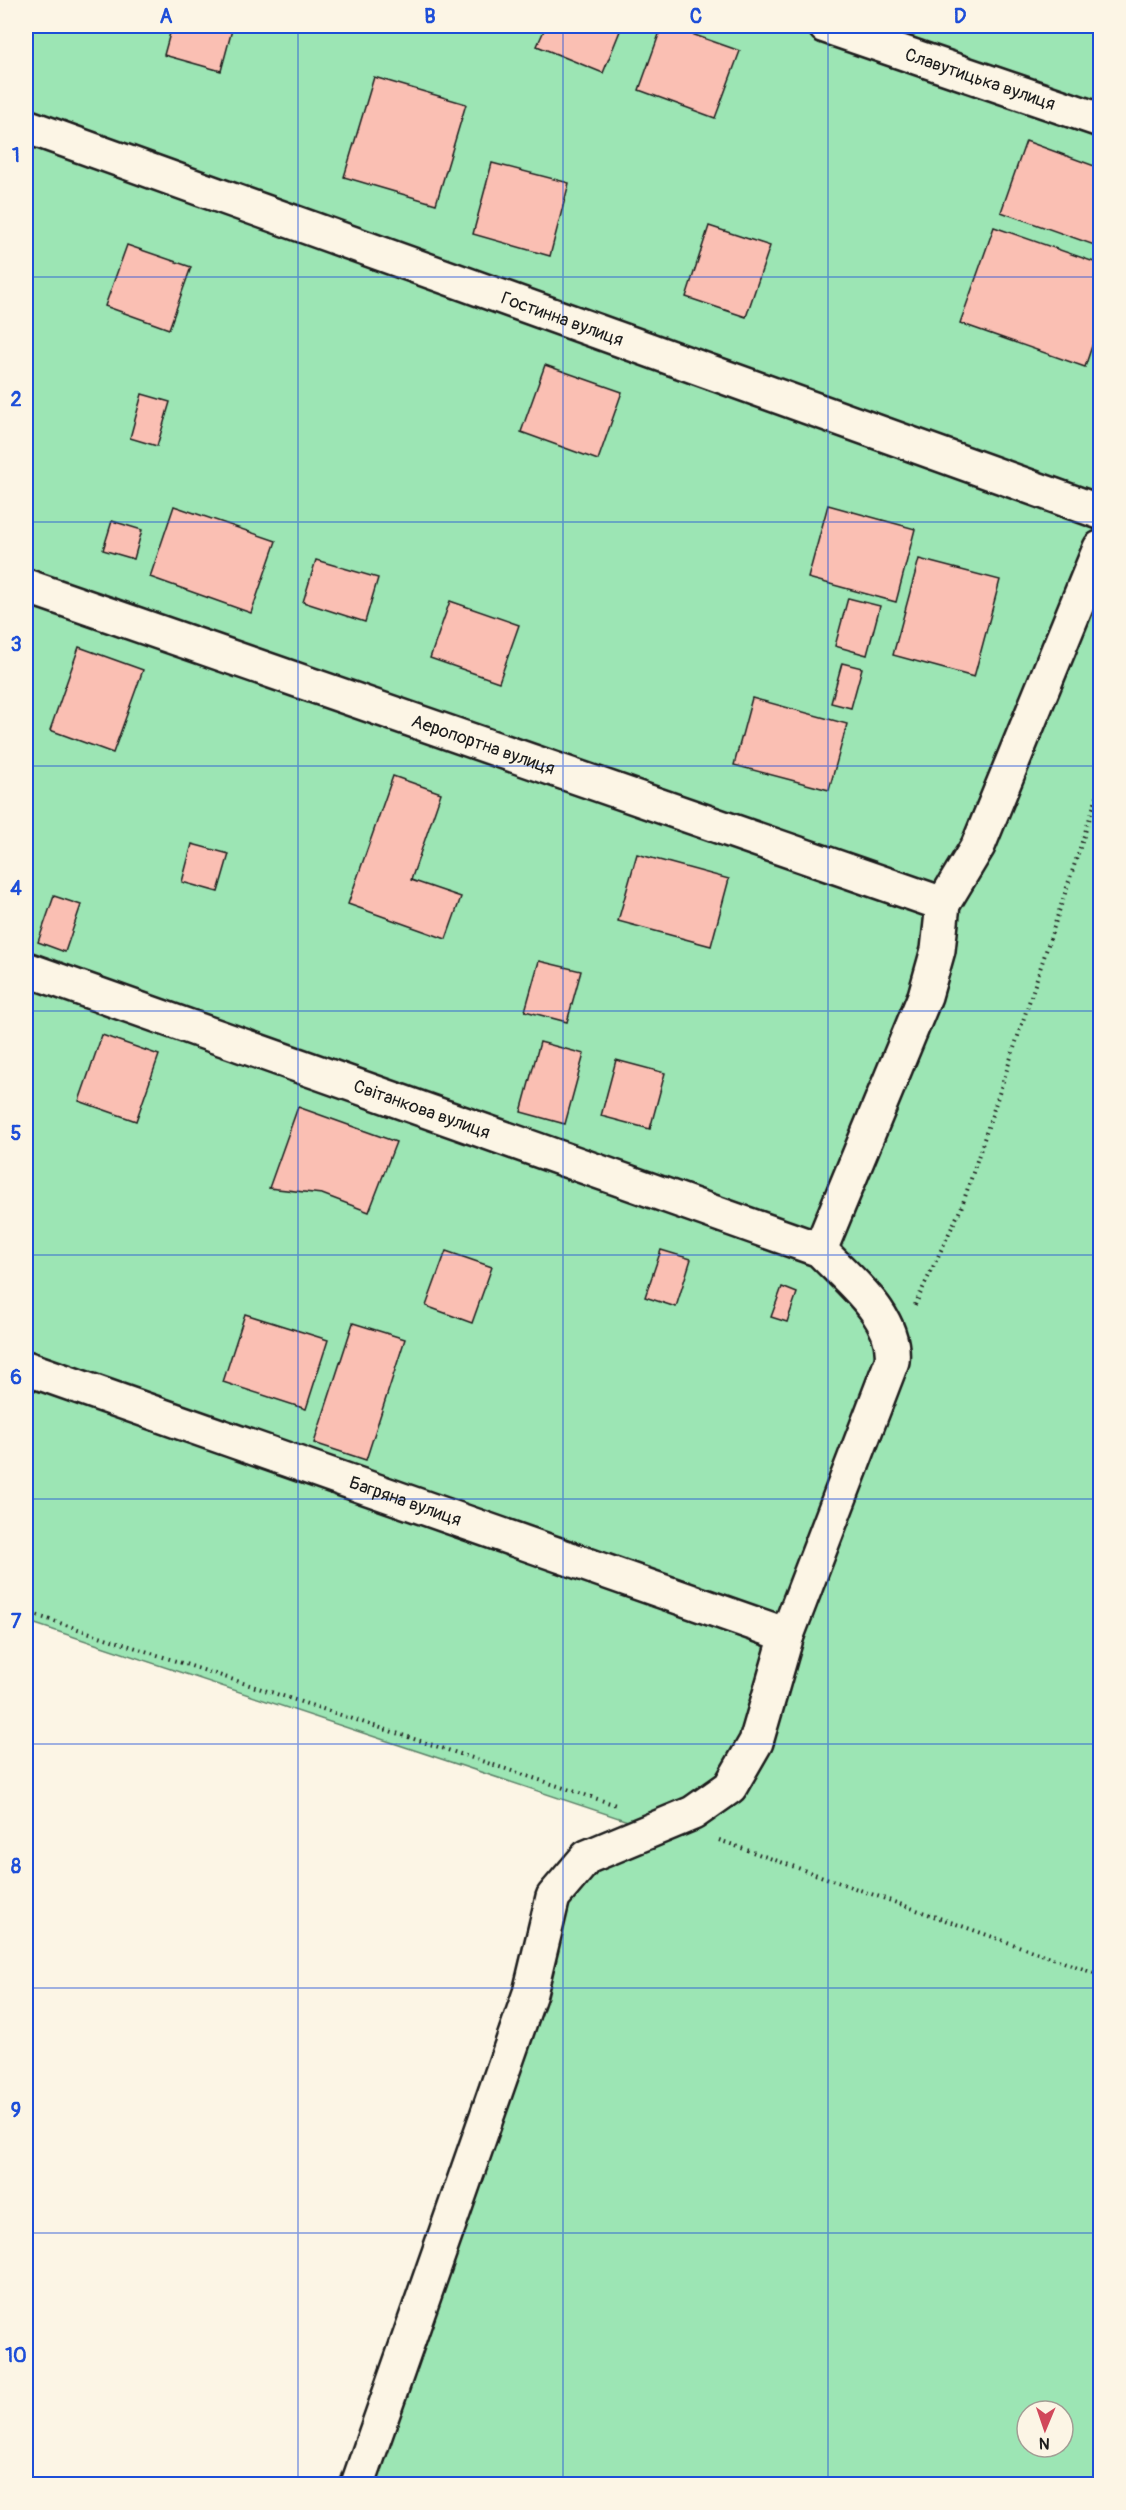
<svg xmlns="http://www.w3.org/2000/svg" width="1126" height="2510" viewBox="0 0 1126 2510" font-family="Pangolin,sans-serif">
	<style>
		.green { fill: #9ce5b4; stroke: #5c8068; stroke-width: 1.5; fill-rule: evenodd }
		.building { fill: #fabfb3; stroke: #1c1c1c; stroke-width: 1.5 }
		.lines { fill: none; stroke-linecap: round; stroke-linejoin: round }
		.minor-casing { stroke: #1c1c1c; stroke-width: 38 }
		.path { stroke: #1c1c1c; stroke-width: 4; stroke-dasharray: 1.5 4.5; stroke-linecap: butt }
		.minor { stroke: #fcf5e5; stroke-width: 33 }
		.grid { fill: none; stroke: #1d4ed8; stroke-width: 1.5; stroke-opacity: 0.55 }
		.labels { text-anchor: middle; stroke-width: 5; stroke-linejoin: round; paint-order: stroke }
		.street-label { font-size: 18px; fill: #1c1c1c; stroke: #fcf5e5 }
		.neatline { fill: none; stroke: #1d4ed8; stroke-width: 2 }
		.grid-label { font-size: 20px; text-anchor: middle; font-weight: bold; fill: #1d4ed8 }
	</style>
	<rect width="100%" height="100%" fill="#fcf5e5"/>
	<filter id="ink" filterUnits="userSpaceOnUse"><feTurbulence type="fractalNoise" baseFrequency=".0167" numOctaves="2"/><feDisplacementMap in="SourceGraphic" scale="12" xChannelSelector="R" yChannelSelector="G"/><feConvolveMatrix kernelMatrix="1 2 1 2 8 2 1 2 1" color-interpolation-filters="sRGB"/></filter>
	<g filter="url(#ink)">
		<!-- green -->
		<path class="green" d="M26,26H1100V2484H364L559,1899L591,1862L658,1831L26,1621ZM1027,2411H1063V2447H1027Z"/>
		<!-- building -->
		<g class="building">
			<polygon points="172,26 233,26 221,71 164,55"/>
			<polygon points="546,26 622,26 603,73 537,46"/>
			<polygon points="662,26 669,26 740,51 715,118 639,90"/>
			<polygon points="374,77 466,104 436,204 344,177"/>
			<polygon points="1026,141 1100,168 1100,247 1001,212"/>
			<polygon points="492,163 569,183 550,256 473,234"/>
			<polygon points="709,226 770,246 746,317 686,297"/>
			<polygon points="994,227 1100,264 1100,322 1085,367 960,323"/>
			<polygon points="127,245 191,267 169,329 105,306"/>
			<polygon points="545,365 622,392 598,460 521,432"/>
			<polygon points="142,394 170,402 157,446 130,438"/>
			<polygon points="828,505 915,529 896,602 808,578"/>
			<polygon points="174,506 276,541 251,613 150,577"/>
			<polygon points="112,521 142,530 134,559 103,550"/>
			<polygon points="919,559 1000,580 974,677 893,655"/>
			<polygon points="316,560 378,578 365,622 303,602"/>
			<polygon points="848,598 880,606 867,655 835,646"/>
			<polygon points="450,601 519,625 499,682 430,658"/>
			<polygon points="79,647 143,670 113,753 50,730"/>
			<polygon points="842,663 862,668 851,708 831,703"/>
			<polygon points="752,698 847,724 829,790 734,765"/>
			<polygon points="393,776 441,793 411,880 461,897 446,939 348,904"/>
			<polygon points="192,844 229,854 218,892 182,882"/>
			<polygon points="637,854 729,879 711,946 618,921"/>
			<polygon points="54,896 81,905 65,952 38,942"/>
			<polygon points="539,961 581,971 567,1022 525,1011"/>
			<polygon points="102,1035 159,1055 136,1121 79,1101"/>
			<polygon points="540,1042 584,1054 565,1124 521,1112"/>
			<polygon points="616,1060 665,1073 650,1129 601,1116"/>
			<polygon points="298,1107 396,1142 369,1212 322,1194 269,1188"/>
			<polygon points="661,1250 691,1259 676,1307 645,1297"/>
			<polygon points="446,1251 492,1267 472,1323 426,1306"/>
			<polygon points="782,1287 797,1293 787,1322 771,1317"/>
			<polygon points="245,1314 328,1340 306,1409 223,1382"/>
			<polygon points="353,1323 405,1339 366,1460 314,1443"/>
		</g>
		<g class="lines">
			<defs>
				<g id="minor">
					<path id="s1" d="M825,26L1100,120"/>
					<path id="s2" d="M26,126L1100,512"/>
					<path id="s3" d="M26,586L943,904"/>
					<path id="s4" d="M26,969L820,1250C848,1280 897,1316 892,1361L787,1635L756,1742L730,1787L693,1813L587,1857L553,1897L530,1993L358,2484"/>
					<polyline points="820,1250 925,996 938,950 943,904 978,846 1100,548"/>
					<path id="s5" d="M26,1368L787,1635"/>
				</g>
			</defs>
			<!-- minor casing -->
			<use href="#minor" class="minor-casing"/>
			<!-- path -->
			<g class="path">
				<polyline points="915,1305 962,1206 1100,787"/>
				<polyline points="26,1612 616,1805"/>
				<polyline points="719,1840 1100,1975"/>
			</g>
			<!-- minor -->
			<use href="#minor" class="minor"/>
		</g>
	</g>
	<!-- grid -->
	<path class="grid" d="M298,26V2484M563,26V2484M828,26V2484M26,277H1100M26,522H1100M26,766H1100M26,1011H1100M26,1255H1100M26,1499H1100M26,1744H1100M26,1988H1100M26,2233H1100"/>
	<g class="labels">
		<!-- street labels -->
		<g class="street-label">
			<text dy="6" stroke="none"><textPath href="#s1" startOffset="164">Славутицька вулиця</textPath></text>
			<text dy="6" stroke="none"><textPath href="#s2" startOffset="570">Гостинна вулиця</textPath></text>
			<text dy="6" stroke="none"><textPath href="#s3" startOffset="484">Аеропортна вулиця</textPath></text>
			<text dy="6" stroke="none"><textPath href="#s4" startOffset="420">Світанкова вулиця</textPath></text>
			<text dy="6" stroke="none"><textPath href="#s5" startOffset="402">Багряна вулиця</textPath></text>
		</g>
	</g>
	<!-- margin -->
	<rect width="1126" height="2510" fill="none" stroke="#fcf5e5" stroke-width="66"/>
	<!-- north arrow -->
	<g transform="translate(1045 2429) rotate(182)"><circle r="28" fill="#fcf5e5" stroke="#a29e95" stroke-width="1.5"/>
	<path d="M0-4.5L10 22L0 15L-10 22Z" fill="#d1495b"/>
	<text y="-9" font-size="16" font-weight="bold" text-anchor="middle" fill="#1c1c1c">N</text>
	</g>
	<rect x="33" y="33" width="1060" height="2444" class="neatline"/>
	<g class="grid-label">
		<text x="166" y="23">A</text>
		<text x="430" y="23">B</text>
		<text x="696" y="23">C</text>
		<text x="960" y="23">D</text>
		<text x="16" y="162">1</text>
		<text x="16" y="406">2</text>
		<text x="16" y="651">3</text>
		<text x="16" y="895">4</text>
		<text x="16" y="1140">5</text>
		<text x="16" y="1384">6</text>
		<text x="16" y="1628">7</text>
		<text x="16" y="1873">8</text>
		<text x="16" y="2117">9</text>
		<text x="16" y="2362">10</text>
	</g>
</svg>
